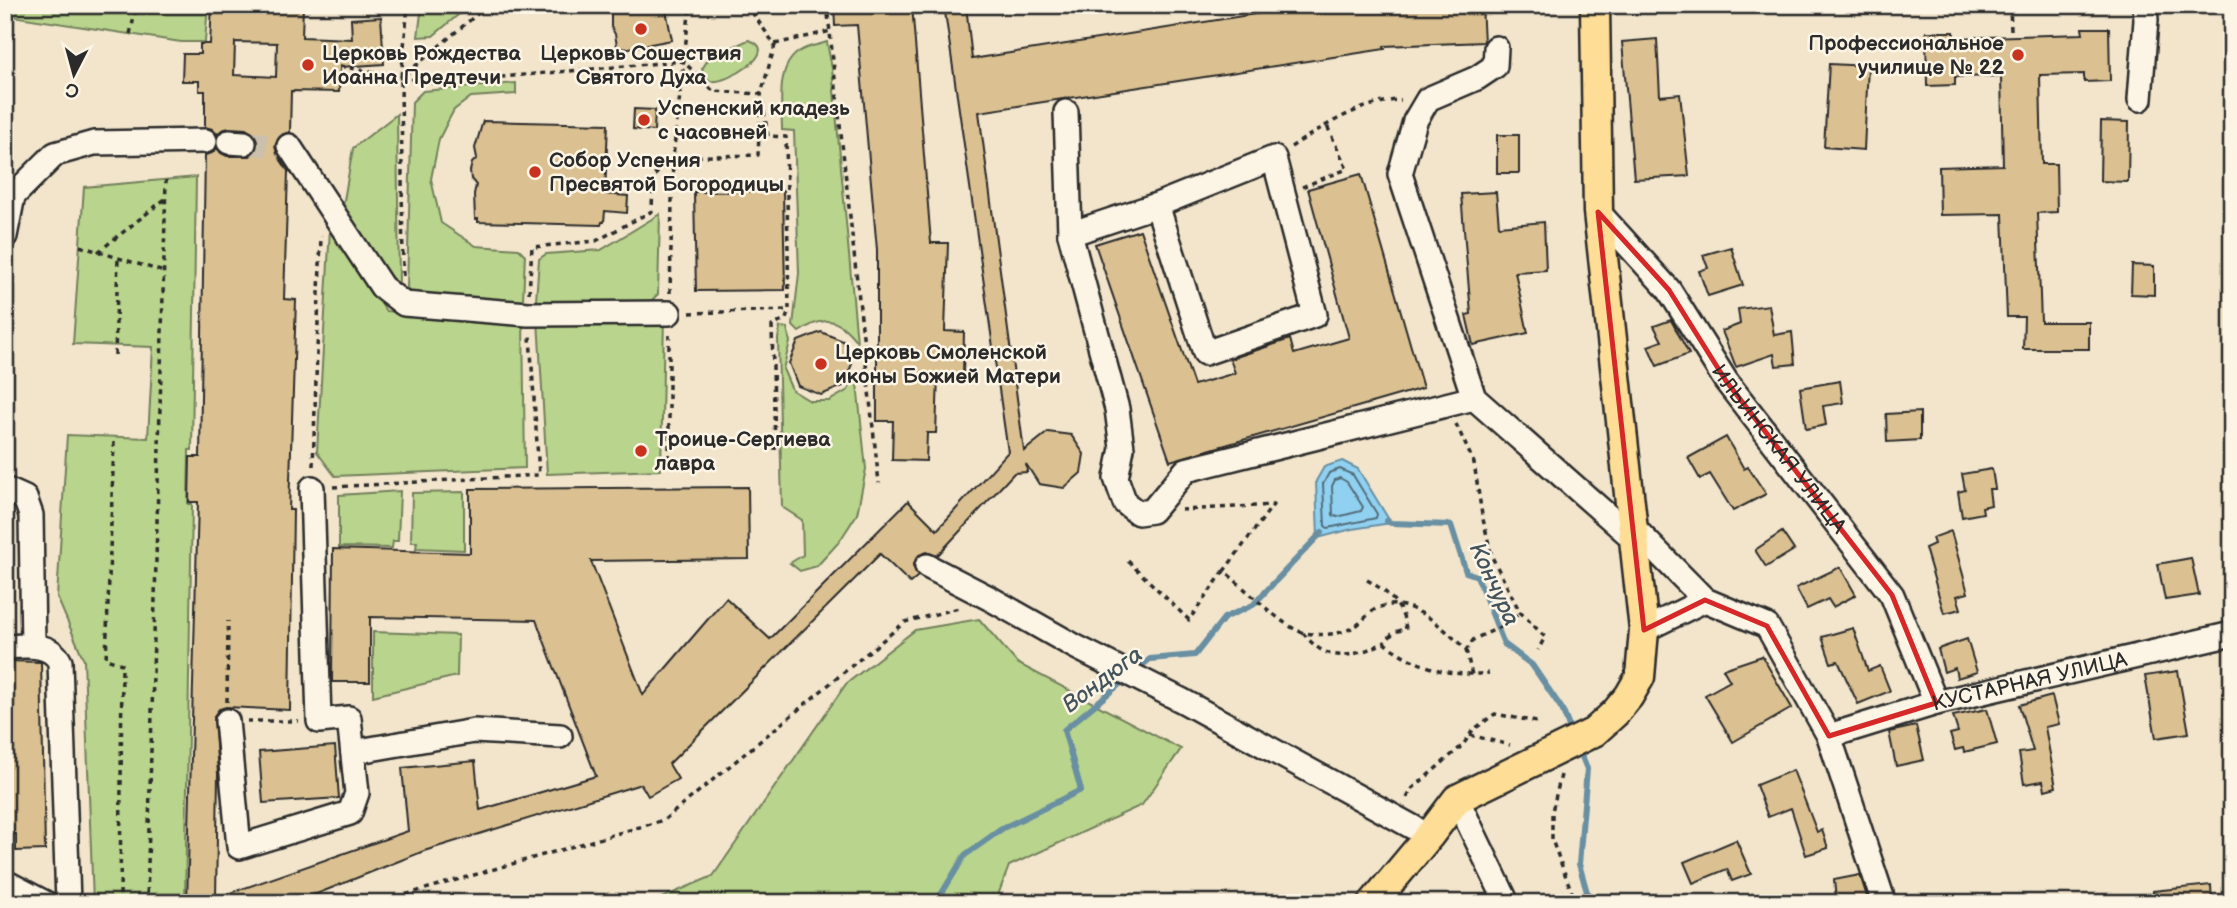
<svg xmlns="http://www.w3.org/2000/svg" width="2237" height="908" viewBox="0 0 2237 908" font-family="'Balsamiq Sans',sans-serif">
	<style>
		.green { fill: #b9d48c; stroke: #72805c; stroke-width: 2 }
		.water { fill: #90d1f1; stroke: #688fa2; stroke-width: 2 }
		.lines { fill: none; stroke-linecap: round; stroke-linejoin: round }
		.shore { stroke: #536d7a; stroke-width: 2 }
		.stream { stroke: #688fa2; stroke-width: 6 }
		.building { fill: #dbc191; stroke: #2b2b2b; stroke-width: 2; fill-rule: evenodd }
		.minor-tunnel { stroke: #cac0ac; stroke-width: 23; stroke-dasharray: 23 11; stroke-linecap: butt }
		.minor-casing { stroke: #2b2b2b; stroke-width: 28 }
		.major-casing { stroke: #2b2b2b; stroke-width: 33 }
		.path { stroke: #2b2b2b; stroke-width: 3.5; stroke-dasharray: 5 5; stroke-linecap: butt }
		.minor { stroke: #fcf5e5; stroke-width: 23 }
		.major { stroke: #fedd96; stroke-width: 28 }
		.marked { fill: none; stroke: #d62828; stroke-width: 5; stroke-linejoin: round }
		.poi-dot { fill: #c8321e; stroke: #fcf5e5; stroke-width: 2.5 }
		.labels { text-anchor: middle; stroke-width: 5; stroke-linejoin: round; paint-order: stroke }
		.poi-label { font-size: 21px; font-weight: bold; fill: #2b2b2b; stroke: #fcf5e5; text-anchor: start }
		.street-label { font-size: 21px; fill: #2b2b2b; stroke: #fcf5e5 }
		.water-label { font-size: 23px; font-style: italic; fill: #44545c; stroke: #fcf5e5 }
	</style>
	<rect width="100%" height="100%" fill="#f2e5cc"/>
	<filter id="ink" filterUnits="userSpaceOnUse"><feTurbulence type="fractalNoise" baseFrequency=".0143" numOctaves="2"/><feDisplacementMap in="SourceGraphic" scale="14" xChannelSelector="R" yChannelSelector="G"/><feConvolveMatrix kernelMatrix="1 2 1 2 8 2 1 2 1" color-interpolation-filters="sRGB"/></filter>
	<g filter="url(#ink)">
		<!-- green -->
		<g class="green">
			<polygon points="5,5 208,5 205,42 181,42 5,15"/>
			<polygon points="422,5 466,5 465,9 433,36 418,37"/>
			<path d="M748,40C785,50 725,85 711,81C705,80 703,75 702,69L709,58Z"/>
			<path d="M827,42L832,69L857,342C838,317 824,315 799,332L793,326L799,273L794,131L782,130C782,105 775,66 800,51C808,46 819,45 827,42Z"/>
			<polygon points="516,83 516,94 471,97 454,110 448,121 439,139 431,179 441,223 476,246 519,249 525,255 523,300 518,304 413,296 407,288 412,102 423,91"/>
			<polygon points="397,114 399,286 385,278 342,212 353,148"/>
			<polygon points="196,177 192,450 189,450 188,504 192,504 185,903 93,903 84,660 57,597 67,435 148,438 153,347 73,344 84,187"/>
			<polygon points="660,214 658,294 648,304 541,305 536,301 539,259 546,254 601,250"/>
			<polygon points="330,228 386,311 523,319 525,468 335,476 317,452"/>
			<polygon points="664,317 661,470 547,474 538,320"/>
			<polygon points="780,327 787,328 790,342 783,369 792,390 810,401 829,401 848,390 856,374 866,469 857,514 839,542 817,566 800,571 790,563 803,555 802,520 782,507 778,339"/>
			<polygon points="400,491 398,541 393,541 392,548 339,547 339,495"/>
			<polygon points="464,492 464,550 416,548 417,542 411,542 412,493"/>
			<polygon points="979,619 1017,663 1181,749 1142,805 1009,866 995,903 767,903 755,900 752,903 650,903 713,876 846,684 915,630"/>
			<polygon points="373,632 458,635 457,676 373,696"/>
		</g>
		<!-- water -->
		<polygon class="water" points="1342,461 1358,469 1391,523 1352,529 1318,538 1316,481 1324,467"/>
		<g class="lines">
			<!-- shore -->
			<g class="shore">
				<polygon points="1340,469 1353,475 1377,514 1376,518 1328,528 1325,526 1323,484 1329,473"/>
				<polygon points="1340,478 1347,482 1363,507 1361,511 1337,517 1333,515 1332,486 1335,480"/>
			</g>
			<!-- stream -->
			<g class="stream">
				<polyline points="1387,521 1391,523 1451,525 1466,572 1477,576 1504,644 1532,665 1562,709 1572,734"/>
				<polyline points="1134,672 1150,659 1195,655 1224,618 1253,605 1322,532"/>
				<polyline points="1578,747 1587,769 1579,864 1590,903"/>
				<polyline points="936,903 965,855 1003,828 1081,790 1064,730 1126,679"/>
			</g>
		</g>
		<!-- building -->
		<g class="building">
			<path d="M212,5H303L302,37L352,39L351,19L381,17L384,64L340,67L339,92L291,91L290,132L281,135L275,146L277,154L288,171L284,299L296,300L289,510H293L290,710L226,707L219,709L214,716L218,774L216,898L408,831L402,768L475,761L480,810L596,776L536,620L370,617V682H332L333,549L470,553V489L748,487L749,559L591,561L643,695L726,598L770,639L908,501L937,530L1008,452L944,5H966L972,59L1312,5H1482L1484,42L1384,46L1385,49L979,112L1024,451L1048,432L1071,435L1084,454L1081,473L1064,488L1039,484L1026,464L1027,472L1014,473L937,556L927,552L919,555L913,566L918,576L910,583L880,554L669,764L678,779L648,796L641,784L424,851L294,903H187L198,502H189L190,457H200L205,155L212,153L217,148L221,153L227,156H250L256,150L258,143L256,136L246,129L229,128L222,130L217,134L212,129L205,127V91H199V81H182L183,54H200V44H210ZM235,42L277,43L276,77L234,75Z"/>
			<polygon points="611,5 665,5 672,40 624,49 617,46 615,34 611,27"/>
			<polygon points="834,5 912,5 931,243 948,243 945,331 964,332 963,376 938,376 936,433 927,433 926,461 892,460 893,421 877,421 877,250 857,25 835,26"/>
			<polygon points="2082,28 2109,28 2110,81 2084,82 2084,74 2040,75 2042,164 2056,164 2057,212 2037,213 2041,322 2089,322 2089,349 2023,349 2024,317 2007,317 2003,214 1940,215 1939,167 2003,165 2001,76 1955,77 1955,85 1927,86 1926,32 1954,32 1954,38 2083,34"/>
			<polygon points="1657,39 1660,96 1680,94 1689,176 1634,179 1622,42"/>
			<polygon points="1829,64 1868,66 1864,150 1824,147"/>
			<polygon points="634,109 655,110 654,131 633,129"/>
			<polygon points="483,121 608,124 605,194 628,196 627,213 605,211 604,222 602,222 601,225 478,222 478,219 475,219 474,194 476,185 471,179 470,171 472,163 477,158 475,148"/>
			<polygon points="2101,121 2129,122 2128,182 2100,181"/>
			<rect x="1497" y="135" width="22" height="38"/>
			<polygon points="1361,174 1423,388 1170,461 1095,244 1140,230 1194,385 1235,373 1230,359 1290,339 1294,354 1349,338 1308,189"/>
			<polygon points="783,191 785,290 696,291 694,192"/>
			<polygon points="1496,192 1499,226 1544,222 1546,270 1515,272 1528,333 1473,345 1466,315 1471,314 1461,194"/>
			<polygon points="1731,247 1743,285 1708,296 1699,271 1708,268 1703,255"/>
			<polygon points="2132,265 2154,266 2154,295 2131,294"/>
			<polygon points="1769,305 1774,335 1792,332 1795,364 1776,366 1774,354 1736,367 1722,331 1740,324 1738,309"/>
			<polygon points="1671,320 1689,354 1657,366 1648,346 1662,341 1654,326"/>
			<polygon points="821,332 843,341 852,364 843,386 821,395 798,386 789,363 798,341"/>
			<polygon points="1840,381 1843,403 1823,406 1826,425 1806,429 1800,388"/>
			<polygon points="1920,412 1920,440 1887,442 1886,414"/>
			<polygon points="1726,437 1744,469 1748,467 1766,494 1733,511 1710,474 1700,479 1688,458"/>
			<polygon points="1992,469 1995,489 1989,489 1991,505 1982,507 1983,513 1962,517 1958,492 1965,490 1962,474"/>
			<polygon points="1951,531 1968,593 1957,596 1961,609 1944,613 1925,548 1934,544 1932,538"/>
			<polygon points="1782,532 1794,550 1766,567 1755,550"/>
			<polygon points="2191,558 2199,595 2165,600 2158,564"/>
			<polygon points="1840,567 1856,595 1833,607 1828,599 1807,609 1796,588"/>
			<polygon points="1853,628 1868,671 1880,666 1890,691 1858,704 1838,661 1831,663 1822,637"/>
			<polygon points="1967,639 1977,672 1957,678 1955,668 1944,672 1938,649"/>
			<polygon points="1762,656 1792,708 1733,742 1705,695 1730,681 1723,669"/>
			<polygon points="5,661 41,662 45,850 16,851 16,834 10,834 9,800 5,800"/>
			<polygon points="2178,671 2189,733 2156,738 2145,676"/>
			<polygon points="2052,696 2059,724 2045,727 2056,787 2045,790 2043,781 2024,784 2019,753 2033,751 2019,705"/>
			<polygon points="1987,709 1997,744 1964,752 1963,748 1955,750 1950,734 1958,732 1953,716"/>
			<polygon points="1916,726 1924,760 1896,766 1889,732"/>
			<polygon points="335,746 339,798 263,803 259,752"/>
			<polygon points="1793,770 1817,832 1822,830 1828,848 1806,855 1791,808 1768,817 1756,785"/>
			<polygon points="1736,840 1751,874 1732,881 1727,869 1693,883 1684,862"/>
			<polygon points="1860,875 1869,903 1847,903 1847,897 1836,899 1834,880"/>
			<polygon points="2211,885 2212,903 2153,903 2153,891"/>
		</g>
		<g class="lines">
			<!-- minor-tunnel -->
			<polyline class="minor-tunnel" points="244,143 289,146"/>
			<defs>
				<g id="minor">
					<polyline points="1496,48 1495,66 1477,78 1428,99 1415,121 1400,174 1474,398 1634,539"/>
					<polyline points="2140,99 2146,20 2145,5"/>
					<polyline points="1066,112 1070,234 1117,409 1122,448 1116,478 1125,503 1138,513 1152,511 1186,470 1474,398"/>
					<polyline points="229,142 244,143"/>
					<polyline points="289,146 382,287 404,304 528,314 669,313"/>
					<path id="s1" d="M1598,212L1669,290L1726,381L1892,595L1936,703"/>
					<polyline points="1070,234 1157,205 1205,353 1315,315 1274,158 1157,205"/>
					<polyline points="5,236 13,196 55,154 94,143 205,141"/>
					<polyline points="5,489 25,498 31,515 33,646"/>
					<polyline points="1632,526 1705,600 1767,626 1829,736 1884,903"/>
					<polyline points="927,566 991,599 1076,647 1183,701 1429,836"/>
					<polyline points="1644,630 1705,600"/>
					<path d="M5,647C25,646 50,642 60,662L68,903"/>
					<polyline points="227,721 239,847 350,813 357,793 349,718 319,721 312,488"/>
					<path id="s2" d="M1829,736L1936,703L2232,634"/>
					<polyline points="353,752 474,731 560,736"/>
					<polyline points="1457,799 1507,903"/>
					<polyline points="5,882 45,903"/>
				</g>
				<polyline id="major" points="1373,903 1429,836 1457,799 1594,732 1615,713 1629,696 1640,677 1644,630 1598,212 1595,5"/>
			</defs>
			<!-- minor casing -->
			<use href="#minor" class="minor-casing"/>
			<!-- major casing -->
			<use href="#major" class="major-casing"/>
			<!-- path -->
			<g class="path">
				<polyline points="827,5 879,483"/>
				<polyline points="2010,5 2011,30"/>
				<polyline points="754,13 770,5"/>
				<polyline points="130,34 137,5"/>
				<polyline points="775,44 831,31"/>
				<polyline points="340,66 401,78 488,5"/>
				<polyline points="401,78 433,83 683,61 713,91 761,94 775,45 747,5"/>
				<path d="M1291,147C1322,127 1362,101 1401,100"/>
				<polyline points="1302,187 1347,169 1327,126"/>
				<polyline points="80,246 164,272"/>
				<polyline points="98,252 165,199"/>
				<polyline points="403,276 401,78 408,5"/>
				<polyline points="529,293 532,247 596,241 652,211 653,177 673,157 758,155 761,94 768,136 786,137 789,310 689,313"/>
				<polyline points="670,293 673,157 690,5"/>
				<polyline points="115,355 118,258"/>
				<polyline points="1456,424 1474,463 1482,515 1492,557 1520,612 1545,637 1538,650"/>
				<polyline points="114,442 106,659 122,664 120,903"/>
				<polyline points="775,450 772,326 786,319 789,310"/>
				<polyline points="669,459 669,335"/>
				<polyline points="313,466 321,236"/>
				<polyline points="333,487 539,475 530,336"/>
				<path d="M1181,510L1273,505L1224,571C1242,585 1285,630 1305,633C1323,636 1342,635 1357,625C1364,620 1370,611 1378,608C1410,594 1446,630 1466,650L1474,639L1505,625L1520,612"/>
				<polyline points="1128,561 1189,620 1224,571"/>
				<path d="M1367,580C1387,591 1403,605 1406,629L1394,632L1384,643"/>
				<path d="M1303,633C1328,665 1351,657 1384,643C1416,666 1449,678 1489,673"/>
				<polyline points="1466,650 1472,675"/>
				<polyline points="227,702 228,621"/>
				<polyline points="247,721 299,721"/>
				<polyline points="1470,735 1510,745"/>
				<polyline points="1561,775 1552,811 1552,840 1576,903"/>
				<polyline points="1407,798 1412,789 1463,745 1473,730 1495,714 1537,722"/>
				<polyline points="147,903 166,180"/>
				<polyline points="377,903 664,820 905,622 959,608"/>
			</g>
			<!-- minor -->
			<use href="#minor" class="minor"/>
			<!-- major -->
			<use href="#major" class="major"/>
		</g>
	</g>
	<!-- marked area -->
	<path class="marked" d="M1598,212L1669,290L1726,381L1892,595L1936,703L1829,736L1767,626L1705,600L1644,630Z"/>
	<!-- markers -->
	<g class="poi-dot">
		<circle cx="641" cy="29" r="7"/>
		<circle cx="2018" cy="55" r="7"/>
		<circle cx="308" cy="65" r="7"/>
		<circle cx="644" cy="120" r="7"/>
		<circle cx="535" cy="172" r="7"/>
		<circle cx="821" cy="364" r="7"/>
		<circle cx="641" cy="451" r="7"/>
	</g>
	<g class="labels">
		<!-- poi labels -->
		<g class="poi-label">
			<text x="2004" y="50" text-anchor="end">Профессиональное<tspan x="2004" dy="24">училище № 22</tspan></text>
			<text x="322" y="60">Церковь Рождества<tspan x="322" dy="24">Иоанна Предтечи</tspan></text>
			<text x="641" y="60" text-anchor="middle">Церковь Сошествия<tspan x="641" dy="24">Святого Духа</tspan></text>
			<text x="658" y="115">Успенский кладезь<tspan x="658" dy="24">с часовней</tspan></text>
			<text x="549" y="167">Собор Успения<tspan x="549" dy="24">Пресвятой Богородицы</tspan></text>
			<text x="835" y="359">Церковь Смоленской<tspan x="835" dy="24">иконы Божией Матери</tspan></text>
			<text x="655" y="446">Троице-Сергиева<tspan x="655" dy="24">лавра</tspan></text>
		</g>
		<!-- street labels -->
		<g class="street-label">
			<text dy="7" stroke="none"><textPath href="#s1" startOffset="299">ИЛЬИНСКАЯ УЛИЦА</textPath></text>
			<text dy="7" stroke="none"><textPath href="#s2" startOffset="208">КУСТАРНАЯ УЛИЦА</textPath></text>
		</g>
		<!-- water labels -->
		<g class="water-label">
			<text transform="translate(1495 584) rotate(65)" y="8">Кончура</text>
			<text transform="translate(1102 679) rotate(-37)" y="8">Вондюга</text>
		</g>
	</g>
	<!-- margin -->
	<rect width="2237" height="908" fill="none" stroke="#fcf5e5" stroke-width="28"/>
	<rect x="14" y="14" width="2209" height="880" fill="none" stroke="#2b2b2b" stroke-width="2.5" filter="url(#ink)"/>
	<!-- north arrow -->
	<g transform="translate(74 74) rotate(186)" stroke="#fcf5e5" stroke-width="5" paint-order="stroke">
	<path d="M0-5L12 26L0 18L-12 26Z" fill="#2b2b2b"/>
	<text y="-10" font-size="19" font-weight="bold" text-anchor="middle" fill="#2b2b2b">С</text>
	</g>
</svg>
